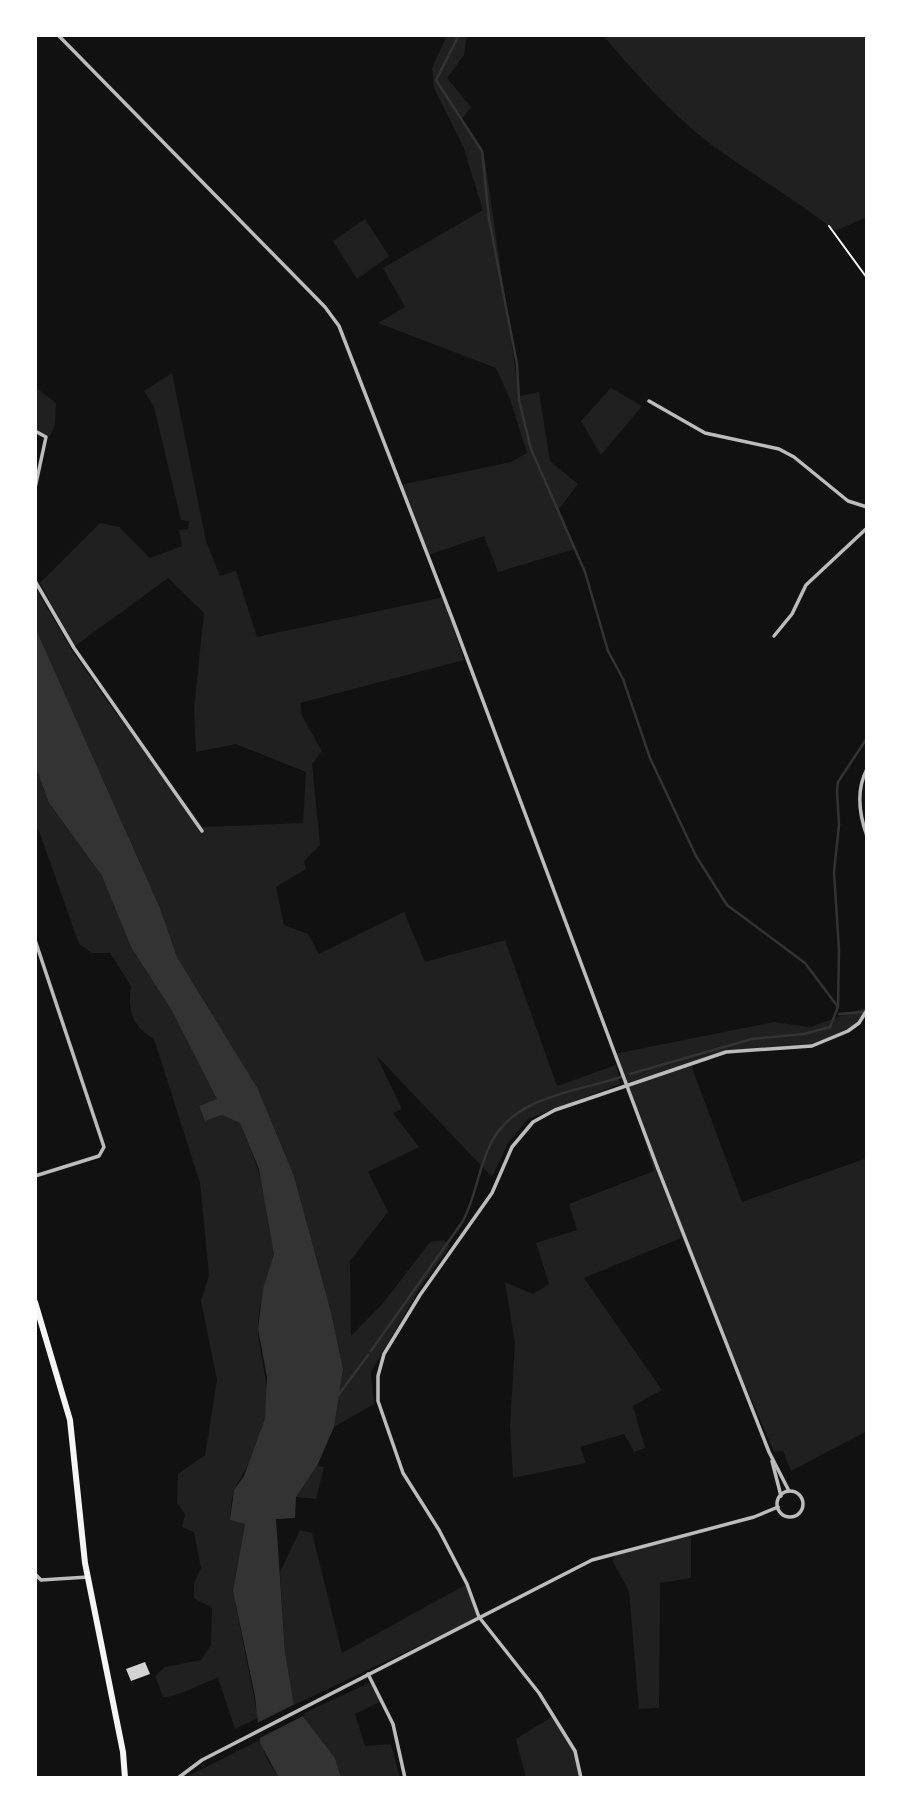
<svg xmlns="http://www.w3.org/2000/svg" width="902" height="1813" viewBox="0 0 902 1813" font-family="'Public Sans',sans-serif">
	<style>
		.green { fill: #202020 }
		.water { fill: #333 }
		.pier { fill: #111 }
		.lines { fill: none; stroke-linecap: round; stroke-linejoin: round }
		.stream { stroke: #333; stroke-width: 2.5 }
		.building { fill: #d3d3d3 }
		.path { stroke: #f5f5f5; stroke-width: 2 }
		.minor { stroke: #bcbcbc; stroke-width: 3.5 }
		.primary { stroke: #f5f5f5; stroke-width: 6 }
	</style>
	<rect width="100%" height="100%" fill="#111"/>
	<!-- green -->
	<g class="green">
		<polygon points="447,35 467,35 464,55 447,78 471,107 462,119 484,154 519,395 515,397 539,392 550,461 578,484 559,509 575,549 498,572 484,536 428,555 401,485 511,462 527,453 510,399 496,368 378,323 405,307 383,268 483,210 463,146 434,88 432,68"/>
		<path d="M603,35H867V217L835,231C796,199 752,175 712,145C672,115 635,73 603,35Z"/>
		<polygon points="365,219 389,256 357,279 333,241"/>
		<polygon points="172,373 206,541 220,576 236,571 257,637 444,597 464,660 300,703 302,716 322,751 312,764 320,845 304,861 306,869 276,887 284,925 308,934 319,954 404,912 425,962 505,940 557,1086 616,1065 620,1084 528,1119 508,1143 492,1177 376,1055 402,1109 393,1113 419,1147 368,1172 388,1212 350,1261 351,1336 384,1302 430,1242 443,1240 450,1246 418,1291 371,1372 374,1404 334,1427 343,1369 331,1312 294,1176 258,1089 177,957 160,908 35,627 35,587 72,651 117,715 119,713 203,827 303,823 306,772 236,744 196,752 194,709 204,613 168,578 75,646 40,583 100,523 119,527 150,558 182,546 179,530 188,529 189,521 181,520 154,407 144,391"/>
		<polygon points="35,387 56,403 55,424 50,436 46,437 35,431"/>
		<polygon points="611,388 642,406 601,455 581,421"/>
		<path d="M35,765L49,803L102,876L131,947L172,1011L218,1099L199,1106L205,1121L222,1115L240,1123C253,1154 280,1224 273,1257C268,1281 257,1304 258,1330C260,1360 272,1389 265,1420C260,1445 247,1467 235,1488C231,1497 231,1510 230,1520L245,1524L233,1591L258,1718L235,1729L218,1678C201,1683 179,1697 163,1697L155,1676L165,1667L201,1660L211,1645L212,1608L194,1598V1583L201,1568L194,1532L182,1527L185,1514L177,1503L178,1474L205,1455L217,1380L201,1301L209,1275L200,1183L154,1039C133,1028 127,1009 131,986L110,953H92L79,944L39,831L35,828Z"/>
		<path d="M867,1007C857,1057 762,1045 727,1052C715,1054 703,1061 691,1065L742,1202L867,1158V1431L791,1471L783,1451L774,1452L680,1233L681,1238L584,1278L662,1390L633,1406L645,1448L634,1452L624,1434L580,1447L586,1463L513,1478L510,1425L515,1343L505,1282L533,1294L549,1284L536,1243L577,1230L569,1204L654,1171L628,1086L614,1054L774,1022L810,1027Z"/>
		<polygon points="317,1466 324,1467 316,1499 296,1497"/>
		<polygon points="300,1530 312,1533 342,1653 467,1584 479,1617 294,1705 285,1652 280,1572"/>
		<polygon points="691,1534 691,1578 660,1583 659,1708 639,1709 629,1591 612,1560 618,1553"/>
		<polygon points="369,1683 382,1701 355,1714 365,1746 391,1744 400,1778 341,1778 335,1758 300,1715"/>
		<polygon points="553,1716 575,1751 581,1778 526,1778 516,1739"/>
		<polygon points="260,1740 266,1757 279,1778 184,1778"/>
	</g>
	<!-- water -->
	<polygon class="water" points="35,627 160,908 177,957 258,1089 294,1176 331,1312 343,1369 334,1427 317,1466 296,1497 295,1518 276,1519 285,1652 294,1705 335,1758 341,1778 279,1778 260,1743 255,1696 233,1591 245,1524 230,1520 234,1490 244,1476 265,1419 267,1377 258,1329 263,1289 274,1254 259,1169 240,1123 222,1115 205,1121 199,1106 217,1099 172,1011 131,947 102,876 49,803 35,765"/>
	<!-- pier -->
	<polygon class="pier" points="297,1703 305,1715 256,1740 255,1724"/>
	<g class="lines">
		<!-- stream -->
		<g class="stream">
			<polyline points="459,35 436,80 482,151 489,219 517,364 519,400 531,449 585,572 608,651 623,679 650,758 696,856 727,905 805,963 838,1007"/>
			<polyline points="839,1014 864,1012"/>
			<polyline points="630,1074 752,1039 804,1034 830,1027 838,1007 839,950 834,872 839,825 837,791 838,782 867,738"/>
			<path d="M371,1351L463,1221C476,1196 478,1170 490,1145C513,1096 576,1092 621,1077"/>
			<polyline points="337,1397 368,1355"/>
		</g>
	</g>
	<!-- building -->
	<polygon class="building" points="145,1662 150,1674 131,1681 126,1669"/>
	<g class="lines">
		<!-- path -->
		<polyline class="path" points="829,226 867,278"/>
		<!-- minor -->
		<g class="minor">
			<polyline points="58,35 325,307 339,326 452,618 658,1169 769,1452 789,1491"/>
			<polyline points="649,401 705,433 779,449 794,457 848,501 867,507"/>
			<polyline points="35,431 46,437 35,488"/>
			<polyline points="35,581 74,648 202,831"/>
			<polyline points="774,636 792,614 806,585 867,528"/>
			<path d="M867,769C856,790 859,814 867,836"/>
			<polyline points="35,940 104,1147 99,1156 35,1176"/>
			<polyline points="772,1461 781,1496"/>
			<circle cx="790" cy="1504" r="13"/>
			<polyline points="35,1574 41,1580 88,1577"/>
			<polyline points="368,1674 393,1724 405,1778"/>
			<polyline points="178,1778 202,1760 592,1560 754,1517 778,1507"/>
			<polyline points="581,1778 575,1751 539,1693 479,1617 467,1584 439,1530 403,1473 378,1401 378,1376 384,1354 420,1295 492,1193 512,1147 533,1122 555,1110 726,1052 812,1046 848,1031 859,1023 867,1010"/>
		</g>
		<!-- primary -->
		<polyline class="primary" points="35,1302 70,1420 85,1563 123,1752 125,1778"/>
	</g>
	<!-- border -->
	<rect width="902" height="1813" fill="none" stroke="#ffffff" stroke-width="74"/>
</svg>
